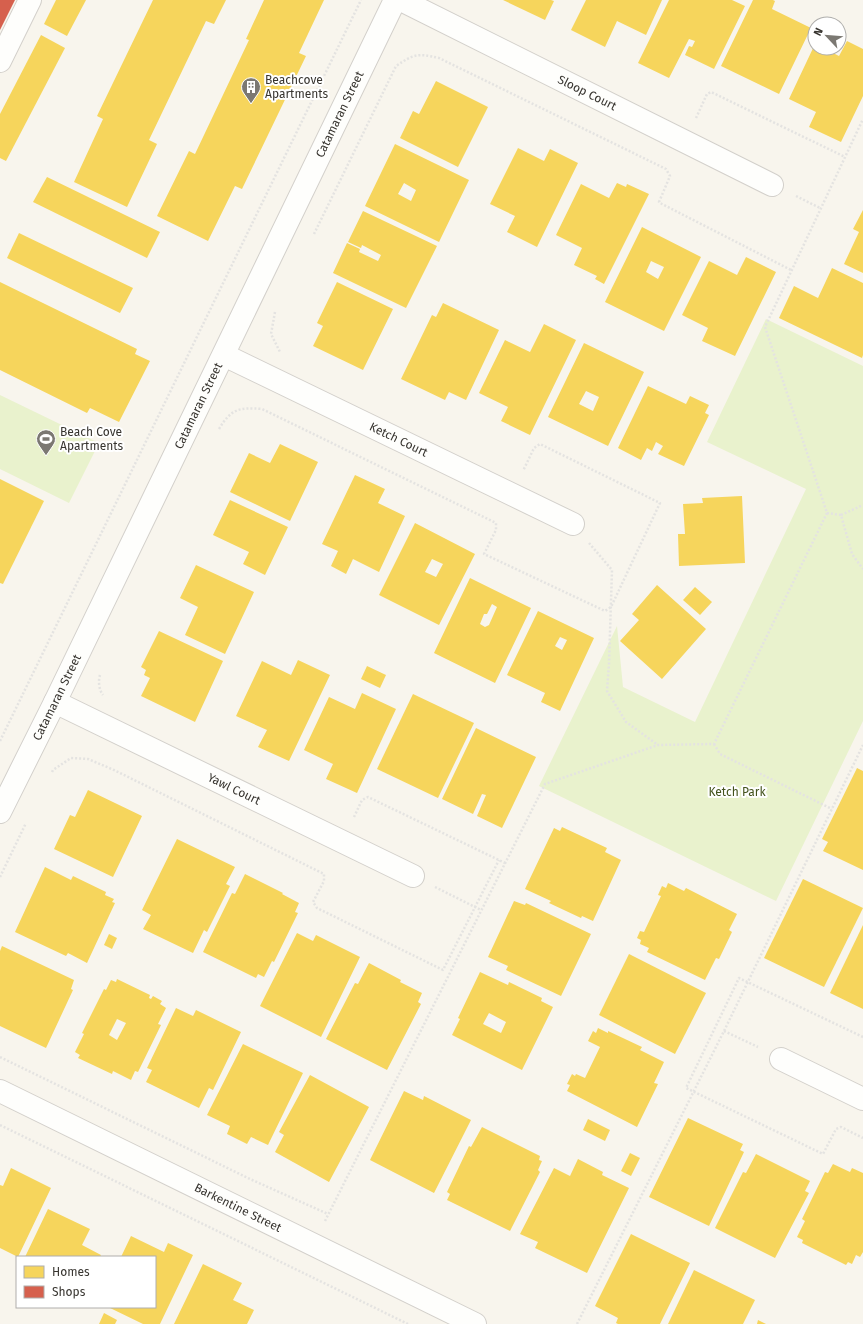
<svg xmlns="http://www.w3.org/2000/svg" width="863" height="1324" viewBox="0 0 863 1324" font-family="'Fira Sans',sans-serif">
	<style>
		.green { fill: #e9f2cd }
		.homes { fill: #f6d55c; fill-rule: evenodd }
		.shops { fill: #d6604d }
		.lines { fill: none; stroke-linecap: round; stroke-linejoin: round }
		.minor-casing { stroke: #d3d0cb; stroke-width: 24 }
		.path { stroke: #e4e3e1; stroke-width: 2.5; stroke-dasharray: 2 2; stroke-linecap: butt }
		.minor { stroke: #fefefc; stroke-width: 22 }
		.labels { text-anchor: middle; stroke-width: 4; stroke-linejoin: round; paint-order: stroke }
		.poi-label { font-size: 12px; fill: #37342f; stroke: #fff; text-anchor: start }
		.street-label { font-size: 12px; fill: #37342f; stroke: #fff }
		.park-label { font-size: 12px; fill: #43521c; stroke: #fff }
	</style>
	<rect width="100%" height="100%" fill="#f8f5ed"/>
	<!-- green -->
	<g class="green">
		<polygon points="766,319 863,366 863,721 776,901 539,786 617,626 623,687 695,722 806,489 707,442"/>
		<polygon points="0,395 99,443 69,503 0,469"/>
	</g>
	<!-- homes -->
	<g class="homes">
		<polygon points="56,0 86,0 67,36 44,24"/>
		<polygon points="153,0 226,0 214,24 206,21 149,140 157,144 127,207 74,182 103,119 97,116"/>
		<polygon points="264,0 324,0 299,53 306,56 242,189 235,186 208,241 157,216 189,151 195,154 249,40 246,39"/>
		<polygon points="503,0 551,0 554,1 545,20"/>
		<polygon points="586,0 662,0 646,35 617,21 605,47 571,30"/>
		<polygon points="669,0 732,0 745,6 714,69 685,55 689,46 692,47 695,41 689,39 669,78 638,63"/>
		<polygon points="753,0 773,0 775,1 772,9 811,28 779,94 721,66"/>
		<polygon points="41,35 65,48 6,161 0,158 0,114"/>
		<polygon points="847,41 863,49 863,96 841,142 809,127 816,112 789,99 815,44 815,48 823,48 839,56"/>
		<polygon points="436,81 488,107 458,167 400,138 413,111 419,114"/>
		<path d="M395,144L469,180L439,242L365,206ZM404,183L416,190L411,201L398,194Z"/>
		<polygon points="518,148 544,161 550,149 578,163 537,247 507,232 515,216 490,204"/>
		<polygon points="47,177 160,232 147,258 33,202"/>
		<polygon points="617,183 626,187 627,184 649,194 604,284 595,279 597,276 574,265 582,248 556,235 581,184 609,198"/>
		<polygon points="863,210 863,273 844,264 859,232 853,229"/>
		<polygon points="363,211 437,246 406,308 333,273 347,243 360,249 359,252 378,261 381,255 362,245 361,248 348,242"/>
		<path d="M642,227L701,257L664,331L605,302ZM651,261L664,267L658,279L646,272Z"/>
		<polygon points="19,233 133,288 120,313 7,258"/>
		<polygon points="746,257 776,272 735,356 702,341 708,328 682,315 709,261 737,275"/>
		<polygon points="832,268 863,283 863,355 862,358 779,318 794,286 818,298"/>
		<polygon points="0,282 137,349 135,354 150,361 119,422 90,408 87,413 0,370"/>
		<polygon points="337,282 393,309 363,370 313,346 323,326 317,323"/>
		<polygon points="443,303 499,330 466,400 449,392 445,400 401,379 432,315 436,317"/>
		<polygon points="544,324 576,340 530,435 501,421 508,407 479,393 505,340 530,352"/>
		<path d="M584,343L644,372L608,446L548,417ZM586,391L599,397L593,411L579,404Z"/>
		<polygon points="648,386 686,404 690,396 709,405 705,413 709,415 684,466 658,454 663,446 656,442 652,451 647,448 641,460 618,448"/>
		<polygon points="280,444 318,462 290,521 230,492 249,453 270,463"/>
		<polygon points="355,475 385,489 378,503 405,516 379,572 353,559 346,574 331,566 338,551 322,544"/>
		<polygon points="0,479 44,501 3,584 0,583"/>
		<polygon points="742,496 745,563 679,566 678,534 685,534 683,504 703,503 702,498"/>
		<polygon points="230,500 288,527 265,575 243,564 249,552 213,535"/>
		<path d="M415,523L475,554L439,625L379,595ZM432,559L443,564L436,577L425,572Z"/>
		<polygon points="196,565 254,592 225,654 185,635 198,607 180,598"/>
		<path d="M470,578L531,608L495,683L434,653ZM492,604L497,607L489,625L485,627L480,624L484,614H487Z"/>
		<polygon points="657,585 706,629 662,679 620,641 639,620 632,614"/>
		<polygon points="695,587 712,602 700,615 683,600"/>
		<path d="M538,611L594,638L560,711L541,702L545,693L507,675ZM560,637L567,640L562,650L555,646Z"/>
		<polygon points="159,631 223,661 195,722 141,696 150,678 144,675 146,670 141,667"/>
		<polygon points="298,660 330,675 289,761 258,747 267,730 236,716 262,661 291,675"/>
		<polygon points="367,666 386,675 380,688 361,679"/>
		<polygon points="362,693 396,709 357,793 326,779 333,764 304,750 329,697 355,709"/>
		<polygon points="413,694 474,723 438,798 377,769"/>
		<polygon points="476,728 536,757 502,828 477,816 486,795 482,794 473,814 442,799"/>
		<polygon points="857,768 863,771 863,870 823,851 828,842 822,839"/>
		<polygon points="88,790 142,816 113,877 54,849 70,815 75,817"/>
		<polygon points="562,827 607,848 605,852 621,860 593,921 582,916 581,918 549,903 551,901 525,889 554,828 560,831"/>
		<polygon points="177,839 235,867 226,884 230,886 207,932 204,930 193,953 143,929 151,915 142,910"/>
		<polygon points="45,867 71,880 73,876 106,892 105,895 114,899 112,902 115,903 87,963 68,953 66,956 15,932"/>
		<polygon points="245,874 283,893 282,894 299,903 295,912 298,913 274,962 272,961 264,977 258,974 256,978 203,952 232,893 235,894"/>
		<polygon points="803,879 863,908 824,987 764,958"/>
		<polygon points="668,883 684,891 686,888 737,914 729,930 732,932 719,959 716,958 705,980 647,952 649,948 640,944 641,940 637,938 640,931 644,932 661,896 658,895 662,886 666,888"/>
		<polygon points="514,901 525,905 526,903 591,934 561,996 506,970 508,966 488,957"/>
		<polygon points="863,925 863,1009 830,993"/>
		<polygon points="297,933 313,941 316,935 360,957 321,1037 260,1006"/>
		<polygon points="109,934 117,938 112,949 104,945"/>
		<polygon points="2,946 74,980 71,989 73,990 46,1048 0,1026 0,951"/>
		<polygon points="629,954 706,993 675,1054 599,1015"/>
		<polygon points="369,963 401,980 400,982 422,993 418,1002 421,1004 387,1070 326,1039 355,983 358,984"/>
		<path d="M480,972L508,985L509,982L542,998L541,1001L553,1007L522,1070L452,1035L460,1019L458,1018ZM489,1013L506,1022L501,1033L483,1024Z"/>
		<path d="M117,979L150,995L149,998L151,999L153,996L162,1001L160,1004L166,1008L158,1024L161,1025L138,1072L135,1071L131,1080L113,1071L112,1074L78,1058L80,1055L75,1052L84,1034L82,1033L104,989L106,990L111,980L116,982ZM117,1019L126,1023L117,1040L109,1035Z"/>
		<polygon points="176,1008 193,1016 196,1010 241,1032 213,1090 209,1088 199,1108 146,1082 152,1070 147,1068"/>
		<polygon points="598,1028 608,1033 608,1031 642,1047 640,1050 664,1062 654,1083 658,1084 637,1127 567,1091 570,1085 567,1084 572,1074 575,1076 576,1074 585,1078 600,1047 588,1041 593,1031 596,1033"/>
		<polygon points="243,1044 303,1073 268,1145 251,1137 247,1144 227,1134 230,1126 207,1115"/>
		<polygon points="310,1075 369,1107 329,1182 275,1152 284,1135 279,1132"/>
		<polygon points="404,1091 423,1100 424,1096 471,1120 434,1193 370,1160"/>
		<polygon points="688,1118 743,1144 740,1150 744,1152 709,1226 649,1197"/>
		<polygon points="588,1119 610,1130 605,1141 583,1130"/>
		<polygon points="482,1127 540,1156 539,1160 542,1161 538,1170 540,1172 510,1231 447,1200 450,1194 447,1192 469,1146 471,1147"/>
		<polygon points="630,1153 640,1158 631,1176 621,1171"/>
		<polygon points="756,1154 810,1181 805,1191 809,1193 775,1258 715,1228 743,1172 746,1173"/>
		<polygon points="578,1159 603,1172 602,1175 629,1188 587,1273 535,1248 538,1242 520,1234 554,1168 570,1176"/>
		<polygon points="833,1164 850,1172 852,1168 863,1173 863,1252 860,1257 856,1255 852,1264 848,1262 846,1265 802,1243 803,1240 797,1237 805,1221 802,1219 825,1172 828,1173"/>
		<polygon points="11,1168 51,1188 18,1257 0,1248 0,1185 3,1186"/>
		<polygon points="48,1209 90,1229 82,1245 101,1255 100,1257 25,1257"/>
		<polygon points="631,1234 690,1263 660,1324 618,1324 616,1323 618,1318 595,1306"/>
		<polygon points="131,1236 164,1252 168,1243 193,1255 160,1324 143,1324 108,1307 155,1307 155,1257 121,1257"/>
		<polygon points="203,1264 242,1283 233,1300 254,1310 247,1324 174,1324"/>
		<polygon points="694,1270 755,1300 743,1324 668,1324"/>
		<polygon points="104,1313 117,1320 115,1324 99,1324"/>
		<polygon points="758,1320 766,1324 757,1324"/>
	</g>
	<!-- shops -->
	<polygon class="shops" points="0,0 15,0 0,30"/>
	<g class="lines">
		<defs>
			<g id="minor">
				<path id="s1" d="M401,0L772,185"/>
				<polyline points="0,61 30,0"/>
				<path id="s2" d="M224,355L573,524"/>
				<path id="s3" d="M55,702L413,876"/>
				<path id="s4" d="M0,812L55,702L395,0"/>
				<polyline points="781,1059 863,1099"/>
				<path id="s5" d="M0,1091L475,1324"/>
			</g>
		</defs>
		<!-- minor casing -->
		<use href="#minor" class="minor-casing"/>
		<!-- path -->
		<g class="path">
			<polyline points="696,118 707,94 711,92 845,157"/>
			<polyline points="796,196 820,208"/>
			<path d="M314,234L396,66C414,54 417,53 439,58L666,169L670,176L659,202L662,204L791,270"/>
			<polyline points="275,312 271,334 280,352"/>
			<path d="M219,429C231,409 239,407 262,409L496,523V530L484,554L605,611L611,607L660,503L540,444L534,448L523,471"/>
			<polyline points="827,513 841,515 852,554 863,569"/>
			<polyline points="841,515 863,505"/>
			<polyline points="589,543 612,570 609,664 607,691 626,722 658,745"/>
			<path d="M100,675C98,681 99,690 103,695"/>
			<polyline points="0,741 361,0"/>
			<polyline points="714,744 720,754 832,809"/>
			<polyline points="52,772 53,770 71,758 88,759 114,770 324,874 324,881 313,902 317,908 443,970 499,860"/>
			<polyline points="354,817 362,800 368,797 505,863"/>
			<polyline points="0,877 26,823"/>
			<polyline points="435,887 481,910"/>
			<polyline points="724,1031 758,1047"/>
			<polyline points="863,1037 739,978 686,1088 823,1154 836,1129 841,1127 863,1138"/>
			<polyline points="0,1057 250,1179 328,1214"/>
			<polyline points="0,1125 408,1324"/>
			<polyline points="325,1221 545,784 658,745 714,744 827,513 765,327 863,119"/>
			<polyline points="577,1324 724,1031 863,745"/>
		</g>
		<!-- minor -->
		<use href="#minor" class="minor"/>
	</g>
	<!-- icons -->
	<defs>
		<symbol id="building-pin" viewBox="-11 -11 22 30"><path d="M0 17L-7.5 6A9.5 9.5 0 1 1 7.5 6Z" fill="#7b7872" stroke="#fff"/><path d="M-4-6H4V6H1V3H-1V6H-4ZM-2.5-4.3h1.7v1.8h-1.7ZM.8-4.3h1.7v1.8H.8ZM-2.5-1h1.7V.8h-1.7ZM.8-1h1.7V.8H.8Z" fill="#fff"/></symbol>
		<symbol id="stadium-pin" viewBox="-11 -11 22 30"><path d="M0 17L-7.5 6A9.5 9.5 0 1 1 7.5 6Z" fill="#7b7872" stroke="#fff"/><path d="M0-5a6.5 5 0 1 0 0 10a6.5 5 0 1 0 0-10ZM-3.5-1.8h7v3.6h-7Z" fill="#fff"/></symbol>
	</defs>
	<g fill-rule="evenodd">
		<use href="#building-pin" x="240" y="76" width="22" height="30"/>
		<use href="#stadium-pin" x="35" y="428" width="22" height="30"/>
	</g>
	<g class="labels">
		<!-- poi labels -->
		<g class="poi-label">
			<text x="265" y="84">Beachcove<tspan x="265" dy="14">Apartments</tspan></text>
			<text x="60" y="436">Beach Cove<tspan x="60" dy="14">Apartments</tspan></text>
		</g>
		<!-- street labels -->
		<g class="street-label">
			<text dy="4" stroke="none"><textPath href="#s1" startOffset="208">Sloop Court</textPath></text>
			<text dy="4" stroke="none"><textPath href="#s4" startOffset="776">Catamaran Street</textPath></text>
			<text dy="4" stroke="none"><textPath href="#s4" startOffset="452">Catamaran Street</textPath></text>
			<text dy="4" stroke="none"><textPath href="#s2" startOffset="194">Ketch Court</textPath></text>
			<text dy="4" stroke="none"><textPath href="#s4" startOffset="128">Catamaran Street</textPath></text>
			<text dy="4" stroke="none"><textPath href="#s3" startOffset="199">Yawl Court</textPath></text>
			<text dy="4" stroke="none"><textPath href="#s5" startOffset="265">Barkentine Street</textPath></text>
		</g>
		<!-- park labels -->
		<g class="park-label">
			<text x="737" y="796">Ketch Park</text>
		</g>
	</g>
	<!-- legend -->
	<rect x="16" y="1256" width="140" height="52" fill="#ffffff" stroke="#afaeac"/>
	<rect x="24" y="1266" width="20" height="12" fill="#f6d55c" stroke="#afaeac"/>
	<text x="52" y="1276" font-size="12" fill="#37342f">Homes</text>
	<rect x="24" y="1286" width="20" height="12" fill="#d6604d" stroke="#afaeac"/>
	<text x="52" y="1296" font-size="12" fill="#37342f">Shops</text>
	<!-- north arrow -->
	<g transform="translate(827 36) rotate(296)"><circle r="19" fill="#ffffff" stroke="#afaeac"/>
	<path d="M0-3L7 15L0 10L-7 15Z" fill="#7b7872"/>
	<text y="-6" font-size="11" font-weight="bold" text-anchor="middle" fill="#37342f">N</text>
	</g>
</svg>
